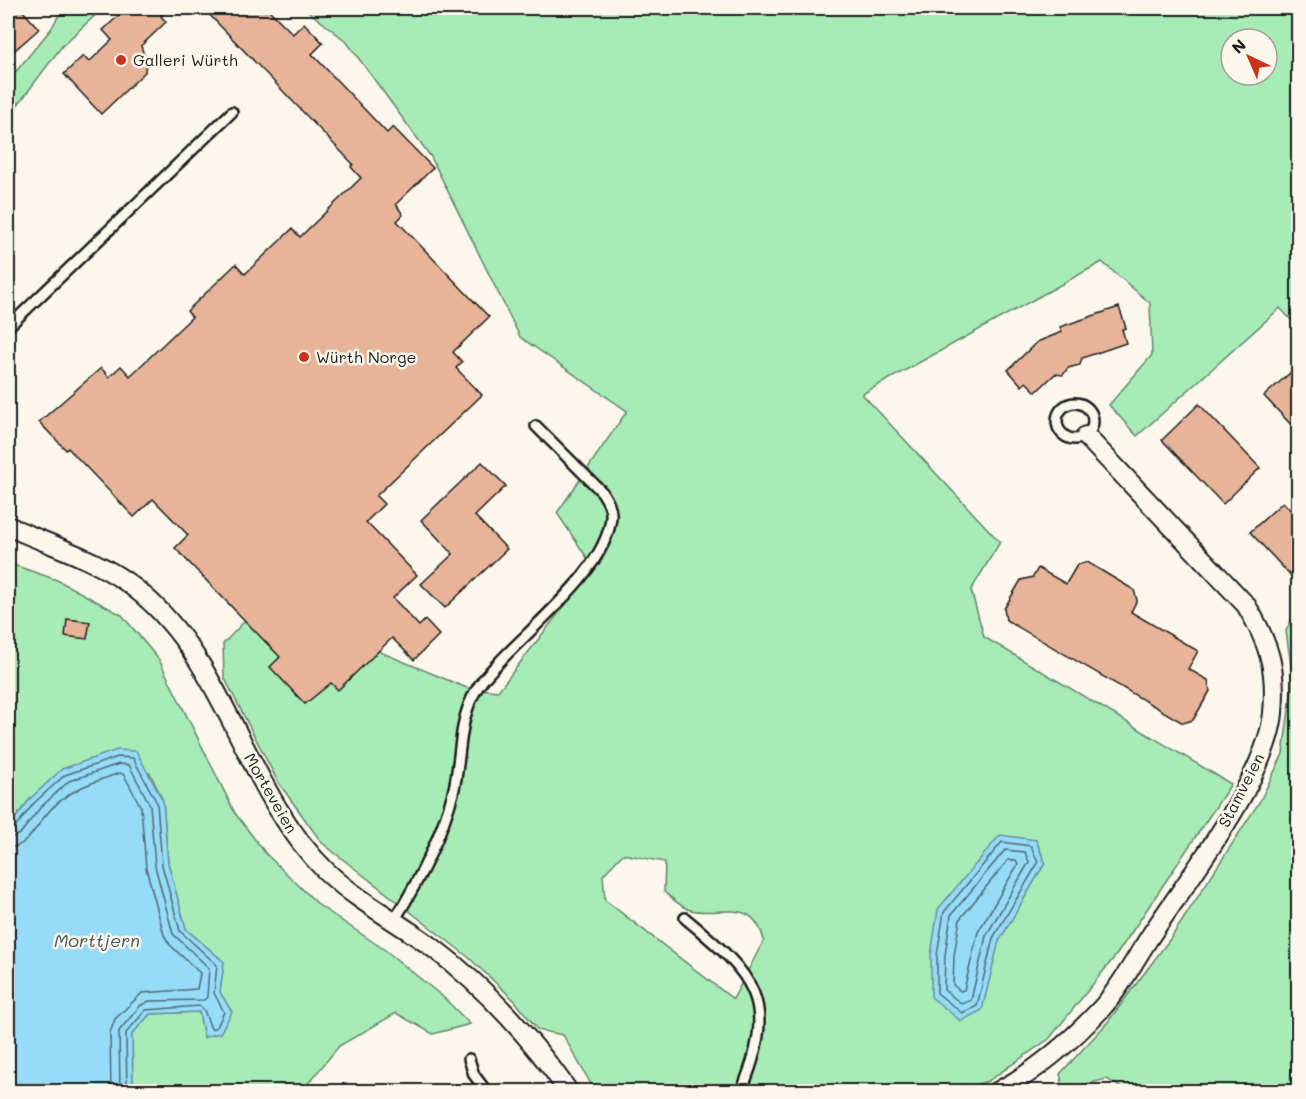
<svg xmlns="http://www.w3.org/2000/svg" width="1306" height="1099" viewBox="0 0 1306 1099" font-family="Mali,sans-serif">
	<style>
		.green { fill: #a7ecb7; stroke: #62846a; stroke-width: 1.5; fill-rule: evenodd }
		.water { fill: #96dbf8; stroke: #658fa0; stroke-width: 1.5 }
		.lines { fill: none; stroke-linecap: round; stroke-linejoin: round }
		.shore { stroke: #4d6874; stroke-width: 1.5 }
		.building { fill: #e7b399; stroke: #1c1c1c; stroke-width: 1.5 }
		.lane-casing { stroke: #1c1c1c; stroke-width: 14 }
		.street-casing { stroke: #1c1c1c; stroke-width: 22 }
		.lane { stroke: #fbf7ec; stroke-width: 9 }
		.street { stroke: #fbf7ec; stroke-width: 18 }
		.poi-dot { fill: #c8321e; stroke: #fbf7ec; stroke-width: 2 }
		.labels { text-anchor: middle; stroke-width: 5; stroke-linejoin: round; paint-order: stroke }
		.poi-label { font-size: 16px; fill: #1c1c1c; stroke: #fbf7ec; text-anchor: start }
		.street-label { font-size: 16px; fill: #1c1c1c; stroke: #fbf7ec }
		.water-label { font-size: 18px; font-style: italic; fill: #41555e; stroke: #fbf7ec }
	</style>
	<rect width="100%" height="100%" fill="#fbf7ec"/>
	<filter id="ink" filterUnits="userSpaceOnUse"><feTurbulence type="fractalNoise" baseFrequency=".0167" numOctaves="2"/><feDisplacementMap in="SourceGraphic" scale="12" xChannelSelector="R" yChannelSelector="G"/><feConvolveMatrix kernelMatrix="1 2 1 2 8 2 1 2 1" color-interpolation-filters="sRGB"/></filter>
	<g filter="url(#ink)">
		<!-- green -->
		<g class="green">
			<polygon points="63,8 103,8 62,46 8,118 8,81 51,29"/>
			<path d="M304,8H1298V327L1280,308L1137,436L1109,405L1152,355L1150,303L1102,262L862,394L1000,542L971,590L984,637L1231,784L1117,954L1049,1039L988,1081L954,1092L595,1091L563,1035L538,1030L515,1001L467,956L322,843L278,782L224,677L223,644L258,607L274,608L467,688L498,691L594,568L557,513L627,411L520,337L431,157L346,41ZM1231,39H1267V75H1231ZM1036,840L1045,863L999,941ZM623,854L665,862L664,892C671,897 682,909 691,910C723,917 752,896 764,940L733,999L605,900L603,875Z"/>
			<polygon points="8,563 57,580 122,615 159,660 235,813 266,854 320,906 385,950 443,997 470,1024 433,1034 396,1013 339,1046 302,1091 133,1091 132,1034 150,1014 199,1012 204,1037 220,992 224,962 186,929 168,863 163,801 150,773 30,799 8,828"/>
			<polygon points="1298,608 1298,1091 1126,1091 1107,1079 1064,1089 1060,1074 1107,1023 1173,935 1260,801 1283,754 1293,680 1286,631"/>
		</g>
		<!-- water -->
		<g class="water">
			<polygon points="117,750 136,751 163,801 168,863 186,929 224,962 220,992 232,1012 220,1033 204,1037 199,1012 150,1014 132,1034 133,1091 8,1091 8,828 30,799 62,769"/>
			<polygon points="1000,835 1036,840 1045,863 999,941 982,1010 961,1021 931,997 931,955 938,909"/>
		</g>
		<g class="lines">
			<!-- shore -->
			<g class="shore">
				<polyline points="8,831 14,829 34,803 65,775 118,757 133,758 157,803 162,865 180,931 217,965 214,993 224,1012 217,1027 211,1029 204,1010 200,1006 146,1010 126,1033 127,1092"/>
				<polyline points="8,839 20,834 40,808 69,781 119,764 129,765 150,805 155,866 173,934 209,968 207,997 204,1000 149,1001 140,1006 119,1031 120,1092"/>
				<polygon points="1002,842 1031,846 1038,863 993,938 977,1006 962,1013 937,993 937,955 944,912"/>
				<path d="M8,848C27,847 34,830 45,816C65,791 90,783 120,773L124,775L141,807L146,868L164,935L170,945L200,973L197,989L142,993L115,1019L110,1033L111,1092"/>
				<polygon points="1005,850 1025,852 1029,862 986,936 971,1000 962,1004 944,990 945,955 951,915"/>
				<polygon points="1008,860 1016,860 1018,864 978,932 964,990 960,991 953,985 954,956 960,919"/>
			</g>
		</g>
		<!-- building -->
		<g class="building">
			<polygon points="8,8 20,8 39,29 8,56"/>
			<polygon points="127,8 170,8 161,16 166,22 141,46 146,61 145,72 101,114 64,74 83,56 89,62 112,40 103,30"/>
			<polygon points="203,8 267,8 293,34 304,23 323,43 312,54 387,133 393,127 433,168 396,204 403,215 397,221 489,317 453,352 462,362 456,368 482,395 376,496 384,504 366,522 417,575 393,598 419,626 425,620 439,635 414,660 392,638 338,690 331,683 305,704 270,667 280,657 175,548 188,535 153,499 134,517 68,448 66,450 39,422 101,368 109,377 121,366 130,376 192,317 187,311 236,264 245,274 292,229 300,237 361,178 351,167 353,164"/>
			<polygon points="1119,307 1126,328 1122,329 1126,343 1082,358 1080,365 1068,368 1063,375 1055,374 1036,392 1026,382 1022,386 1008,370 1037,342 1062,332 1060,327"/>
			<polygon points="1299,365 1299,433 1264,396"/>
			<polygon points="1199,404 1260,468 1223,504 1162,440"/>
			<polygon points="482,462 506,486 475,516 507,549 445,608 421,584 453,554 421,520"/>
			<polygon points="1283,502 1299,519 1299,568 1290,575 1250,532"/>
			<polygon points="1087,562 1134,590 1137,600 1131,612 1198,651 1188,669 1208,680 1210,691 1193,720 1183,723 1006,620 1004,609 1021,580 1033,577 1038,568 1066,584 1077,565"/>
			<polygon points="67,619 90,622 87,639 65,636"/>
		</g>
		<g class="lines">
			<defs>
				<g id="lane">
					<polyline points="8,327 232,112"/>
					<circle cx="1075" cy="421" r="18"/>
					<path d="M685,918C755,976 779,1001 741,1092"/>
					<path d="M394,921C418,882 441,838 453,793C463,754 456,714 483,680C517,637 607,573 611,517C612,508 607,500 602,492L536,426"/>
					<polyline points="469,1059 474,1075 487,1092"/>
				</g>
				<g id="street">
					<path d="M8,526C51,546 99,559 137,590C228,663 244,790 325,870C357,901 397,921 432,947C485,987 531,1038 569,1092"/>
					<path d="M997,1092C1037,1071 1069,1043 1100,1010C1120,989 1135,959 1151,935C1188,879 1267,778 1273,713C1277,668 1269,643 1246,605L1086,436"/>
				</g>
			</defs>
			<!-- lane casing -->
			<use href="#lane" class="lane-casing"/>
			<!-- street casing -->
			<use href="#street" class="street-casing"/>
			<!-- lane -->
			<use href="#lane" class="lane"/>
			<!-- street -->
			<use href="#street" class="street"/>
		</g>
	</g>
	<!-- markers -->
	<g class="poi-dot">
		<circle cx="121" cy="60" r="6"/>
		<circle cx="304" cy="357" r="6"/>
	</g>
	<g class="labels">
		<!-- poi labels -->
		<g class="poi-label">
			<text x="133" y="66">Galleri Würth</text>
			<text x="316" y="363">Würth Norge</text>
		</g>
		<!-- street labels -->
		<g class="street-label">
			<text transform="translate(1241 790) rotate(-63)" y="6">Stamveien</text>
			<text transform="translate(271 793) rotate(60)" y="6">Morteveien</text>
		</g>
		<!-- water labels -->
		<g class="water-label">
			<text x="97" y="947">Morttjern</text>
		</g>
	</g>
	<!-- margin -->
	<rect width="1306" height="1099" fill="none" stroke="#fbf7ec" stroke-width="30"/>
	<rect x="15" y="15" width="1276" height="1069" fill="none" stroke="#1c1c1c" stroke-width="2" filter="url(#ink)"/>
	<!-- north arrow -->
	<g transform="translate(1249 57) rotate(316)"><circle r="28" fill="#fbf7ec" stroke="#a29f99" stroke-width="1.5"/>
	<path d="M0-4.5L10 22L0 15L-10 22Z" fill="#c8321e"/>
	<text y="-9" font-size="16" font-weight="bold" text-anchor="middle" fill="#1c1c1c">N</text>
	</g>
</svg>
